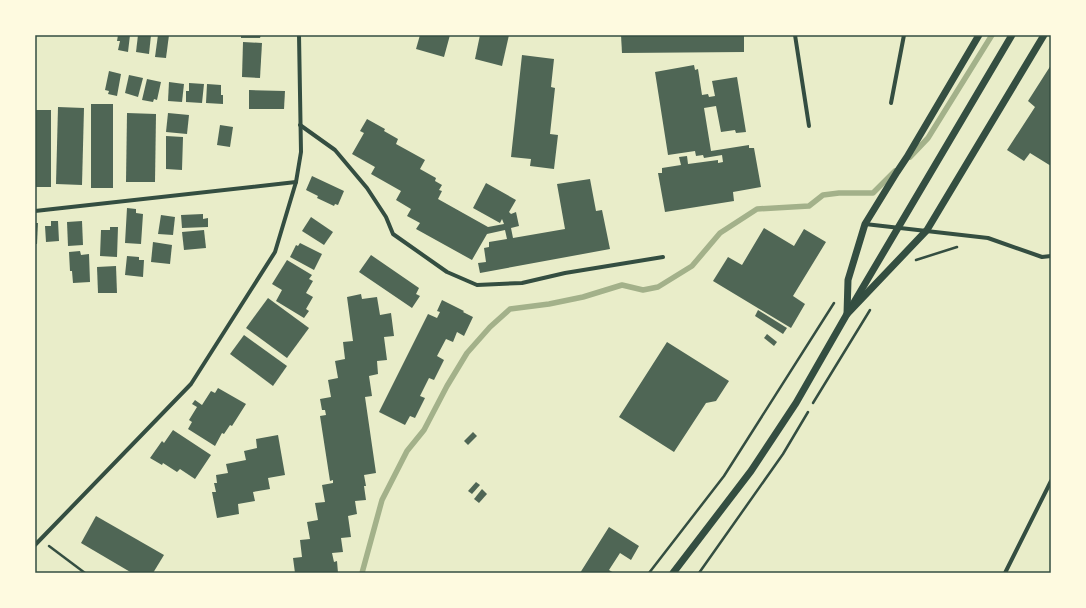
<svg xmlns="http://www.w3.org/2000/svg" width="1086" height="608" viewBox="0 0 1086 608" font-family="'Roboto Serif',serif">
	<style>
		.lines { fill: none; stroke-linecap: round; stroke-linejoin: round }
		.stream { stroke: #a3b18a; stroke-width: 5.5 }
		.building { fill: #4f6655 }
		.path { stroke: #344e41; stroke-width: 2.5 }
		.minor { stroke: #344e41; stroke-width: 4 }
		.tertiary { stroke: #344e41; stroke-width: 7 }
		.neatline { fill: none; stroke: #344e41; stroke-width: 1.5 }
	</style>
	<rect width="100%" height="100%" fill="#e9edc9"/>
	<g class="lines">
		<!-- stream -->
		<g class="stream">
			<polyline points="910,157 928,138 992,35"/>
			<polyline points="362,573 382,500 407,451 424,430 447,386 467,353 490,327 510,309 549,304 583,297 622,285 643,290 658,287 692,266 720,233 757,209 809,206 823,195 839,193 873,193 895,171"/>
		</g>
	</g>
	<!-- building -->
	<g class="building">
		<polygon points="118,35 130,35 128,52 118,50 120,41 117,41"/>
		<polygon points="138,35 151,35 149,54 136,52"/>
		<polygon points="158,35 169,35 166,58 155,57"/>
		<polygon points="241,35 261,35 260,38 241,38"/>
		<polygon points="420,35 450,35 444,57 416,49"/>
		<polygon points="480,35 509,35 502,66 475,59"/>
		<polygon points="621,35 744,35 744,52 622,53"/>
		<polygon points="243,42 262,43 260,78 242,77"/>
		<polygon points="522,55 554,59 551,87 555,88 550,134 558,135 554,169 530,166 531,159 511,157"/>
		<polygon points="694,65 695,70 698,69 702,95 708,94 709,97 715,96 712,81 737,77 746,132 736,133 735,130 721,132 716,106 704,108 711,151 749,145 749,148 754,148 761,187 733,192 734,201 665,212 658,173 662,173 662,168 681,165 679,157 687,156 688,164 718,160 718,163 723,162 722,155 704,158 703,155 696,156 695,151 668,155 655,72"/>
		<polygon points="1051,65 1051,166 1030,153 1024,161 1007,150 1035,107 1028,101"/>
		<polygon points="109,71 121,74 117,96 108,94 109,91 105,90"/>
		<polygon points="129,75 143,78 138,97 125,93"/>
		<polygon points="147,79 161,82 157,100 154,99 153,102 142,100"/>
		<polygon points="169,82 184,84 182,102 168,101"/>
		<polygon points="189,83 204,84 202,103 186,102 186,91 189,91"/>
		<polygon points="207,84 221,85 221,95 223,95 223,104 206,103"/>
		<polygon points="249,90 285,91 284,109 249,109"/>
		<rect x="91" y="104" width="22" height="84"/>
		<polygon points="58,107 84,108 82,185 56,184"/>
		<rect x="35" y="110" width="16" height="77"/>
		<polygon points="127,113 156,114 155,182 126,182"/>
		<polygon points="168,113 189,115 187,134 166,132"/>
		<polygon points="367,119 385,129 384,131 398,139 396,144 425,160 420,169 436,178 435,181 442,185 439,190 442,191 438,199 488,227 504,224 502,219 500,223 473,208 486,183 516,200 509,212 511,214 516,212 519,226 511,228 513,238 565,229 557,184 590,179 596,211 602,210 610,249 480,273 478,263 486,262 484,248 489,247 489,242 507,239 505,230 487,234 472,260 416,229 420,223 407,216 411,209 396,200 401,191 371,174 375,167 352,154 364,133 360,131"/>
		<polygon points="220,125 233,127 230,147 217,145"/>
		<polygon points="166,136 183,137 182,170 166,169"/>
		<polygon points="312,176 344,191 338,205 335,204 334,206 317,198 318,196 306,190"/>
		<polygon points="127,208 136,209 136,213 143,214 141,244 125,243"/>
		<polygon points="203,214 203,219 208,218 208,227 182,228 181,215"/>
		<polygon points="161,215 175,217 173,235 158,234"/>
		<polygon points="311,217 333,232 324,245 302,231"/>
		<polygon points="51,221 58,221 59,241 46,242 45,226 51,226"/>
		<polygon points="82,221 83,245 68,246 67,222"/>
		<polygon points="35,223 38,223 37,244 35,244"/>
		<polygon points="110,227 118,227 117,257 100,256 101,230 110,230"/>
		<polygon points="764,228 794,246 804,229 826,242 793,296 805,304 791,328 713,281 728,257 742,265"/>
		<polygon points="204,230 206,248 184,250 182,232"/>
		<polygon points="153,242 172,245 170,264 151,262"/>
		<polygon points="300,243 322,254 314,270 290,257 296,245 298,246"/>
		<polygon points="80,251 81,255 89,254 90,282 73,283 72,271 70,271 69,252"/>
		<polygon points="371,255 419,288 416,294 420,296 412,308 359,272"/>
		<polygon points="127,256 139,257 139,260 144,260 143,277 125,275"/>
		<polygon points="287,260 312,275 309,279 313,281 306,293 313,297 306,309 309,311 304,318 276,301 282,290 272,284"/>
		<polygon points="116,266 117,293 98,293 97,267"/>
		<polygon points="361,294 362,299 377,297 380,315 391,313 394,336 384,337 387,360 377,361 378,374 369,376 372,396 365,397 376,473 364,475 366,486 364,486 366,500 355,501 357,514 348,516 351,537 341,538 343,552 332,553 334,562 337,561 338,573 295,573 293,558 302,557 300,540 310,539 307,522 318,520 315,503 325,502 322,485 333,483 333,480 330,481 320,416 326,415 325,410 322,410 320,399 331,397 328,380 338,378 335,361 345,359 343,342 353,341 347,297"/>
		<polygon points="268,298 309,328 287,358 246,328"/>
		<polygon points="442,300 464,311 463,312 473,317 464,336 457,332 453,342 446,339 437,356 444,360 434,380 429,378 420,396 425,398 415,418 410,416 405,425 379,412 428,314 437,318 440,312 437,311"/>
		<polygon points="758,310 787,328 783,334 755,316"/>
		<polygon points="767,334 777,342 774,346 764,338"/>
		<polygon points="244,335 287,366 273,386 230,354"/>
		<polygon points="667,342 729,381 716,401 706,403 674,452 619,417"/>
		<polygon points="218,388 246,404 232,426 230,425 224,434 222,433 215,446 188,429 192,422 189,420 197,407 192,404 195,400 202,405 211,391 215,393"/>
		<polygon points="173,430 211,455 195,479 180,469 177,472 163,463 162,465 150,458 162,441 164,443"/>
		<polygon points="473,432 477,436 468,445 464,441"/>
		<polygon points="278,435 285,475 268,478 270,489 253,492 255,501 238,504 239,514 217,518 212,492 216,492 214,483 217,483 216,475 228,473 226,464 246,460 244,451 257,448 256,439"/>
		<polygon points="476,482 480,485 472,494 468,491"/>
		<polygon points="482,489 487,494 479,503 474,499"/>
		<polygon points="96,516 164,555 153,573 132,573 81,543"/>
		<polygon points="609,527 639,546 631,560 620,553 609,570 614,573 580,573"/>
	</g>
	<g class="lines">
		<!-- path -->
		<g class="path">
			<polyline points="916,260 957,247"/>
			<polyline points="813,403 870,310"/>
			<polyline points="49,546 85,573"/>
			<polyline points="649,573 724,476 834,303"/>
			<polyline points="699,573 783,454 808,412"/>
		</g>
		<!-- minor -->
		<g class="minor">
			<polyline points="795,35 809,126"/>
			<polyline points="891,103 904,35"/>
			<polyline points="300,125 335,150 367,188 386,217 393,234 447,272 477,285 522,283 565,273 663,257"/>
			<polyline points="35,211 296,182"/>
			<polyline points="865,224 988,238 1042,257 1051,256"/>
			<polyline points="35,545 191,384 275,252 296,182 301,152 299,35"/>
			<polyline points="1005,573 1051,481"/>
		</g>
		<!-- tertiary -->
		<g class="tertiary">
			<polyline points="853,304 1012,35"/>
			<polyline points="847,314 848,280 865,224 897,172 907,157 979,35"/>
			<polyline points="673,573 751,471 796,403 847,314 927,230 1044,35"/>
		</g>
	</g>
	<!-- border -->
	<rect width="1086" height="608" fill="none" stroke="#fefae0" stroke-width="72"/>
	<rect x="36" y="36" width="1014" height="536" class="neatline"/>
</svg>
